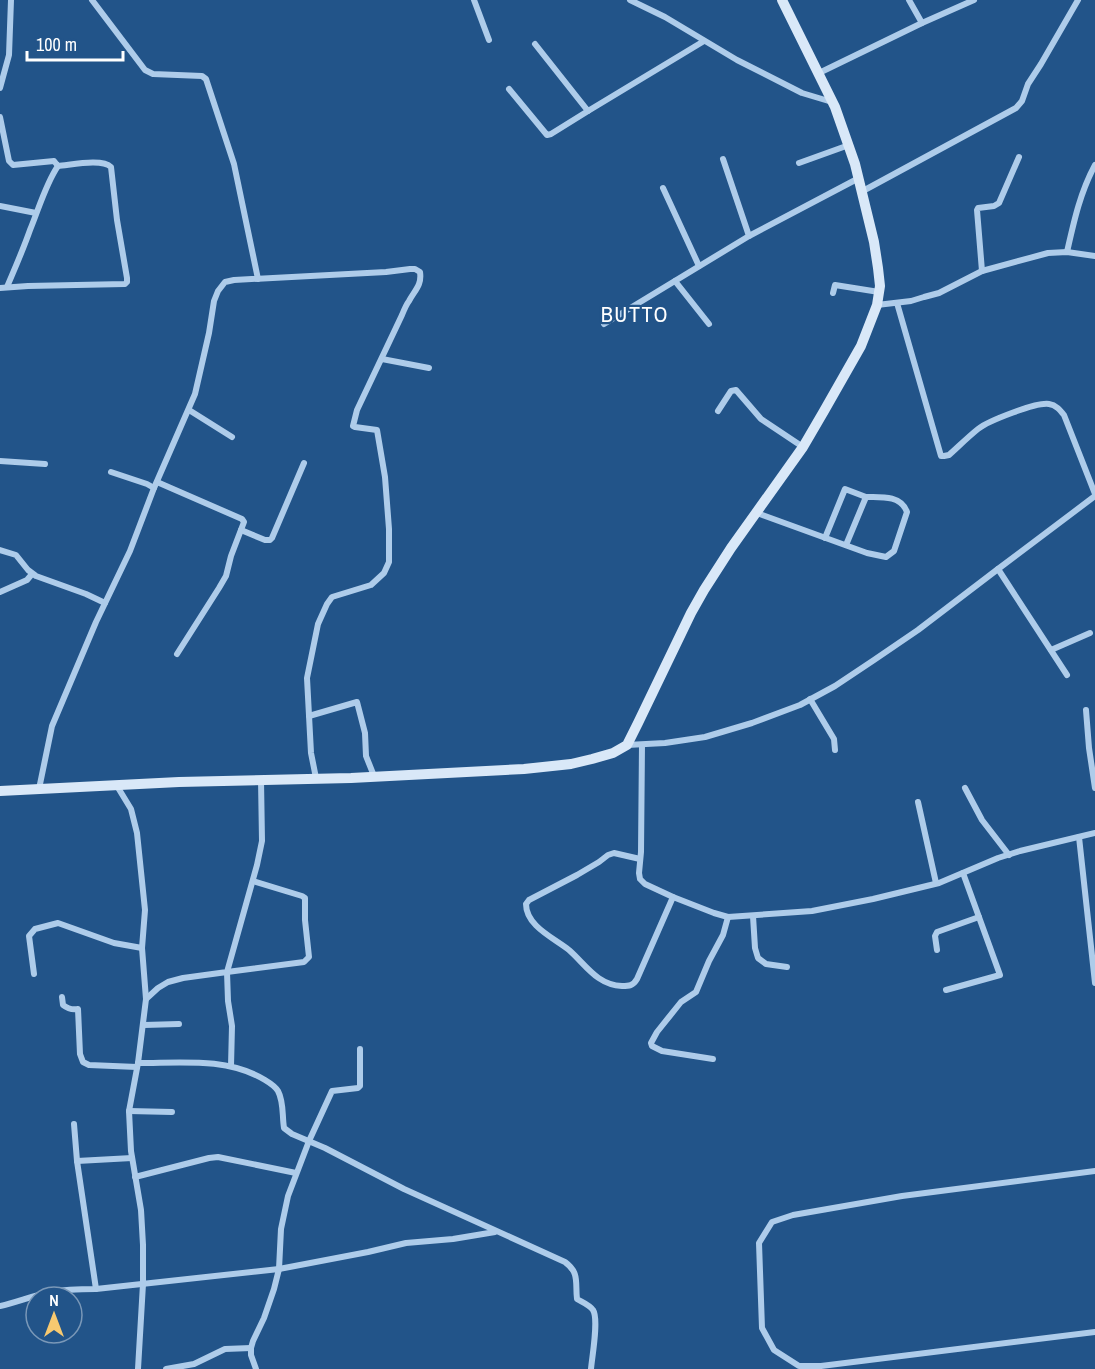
<svg xmlns="http://www.w3.org/2000/svg" width="1095" height="1369" viewBox="0 0 1095 1369" font-family="'Archivo Narrow',sans-serif">
	<style>
		.lines { fill: none; stroke-linecap: round; stroke-linejoin: round }
		.street { stroke: #aeccea; stroke-width: 6 }
		.secondary { stroke: #d9e8f8; stroke-width: 10 }
		.labels { text-anchor: middle; stroke-width: 4.5; stroke-linejoin: round; paint-order: stroke }
		.quarter-label { font-size: 22px; letter-spacing: 1.5px; fill: #fff; stroke: #225489 }
	</style>
	<rect width="100%" height="100%" fill="#225489"/>
	<g class="lines">
		<!-- street -->
		<g class="street">
			<polyline points="92,0 145,70 153,74 202,76 206,79 234,164 258,279"/>
			<polyline points="474,0 489,40"/>
			<polyline points="630,0 665,17 737,60 802,93 832,102"/>
			<polyline points="909,0 922,23"/>
			<polyline points="535,44 588,111 704,41"/>
			<polyline points="819,73 922,23 974,0"/>
			<polyline points="0,88 9,55 11,0"/>
			<polyline points="509,89 547,135 551,134 588,111"/>
			<path d="M0,117L9,161L13,165L54,161L58,166C71,165 102,158 111,167L117,220L127,278V282L125,284L28,286L0,288"/>
			<polyline points="723,159 749,236"/>
			<polyline points="799,163 849,145"/>
			<polyline points="663,188 699,266"/>
			<polyline points="861,192 1016,108 1022,101 1028,84 1041,64 1078,0"/>
			<polyline points="0,206 36,213"/>
			<path d="M1067,252C1074,221 1080,193 1095,165"/>
			<polyline points="982,271 977,210 978,208 994,206 999,203 1019,157"/>
			<polyline points="675,281 709,324"/>
			<path d="M7,287C15,268 23,250 30,230C38,211 46,183 58,166"/>
			<polyline points="833,293 835,285 879,292"/>
			<path d="M897,303L941,456H944L949,455C959,446 968,437 978,429C988,421 1036,402 1049,404C1056,405 1060,410 1064,415L1095,494"/>
			<polyline points="877,305 911,301 924,297 939,293 982,271 1048,253 1067,252 1095,256"/>
			<polyline points="604,324 749,236 859,178"/>
			<polyline points="382,359 429,368"/>
			<polyline points="189,410 232,437"/>
			<polyline points="718,411 731,391 736,390 761,419 803,447"/>
			<polyline points="0,461 45,464"/>
			<polyline points="111,472 147,484 154,488"/>
			<polyline points="157,482 242,519 244,522 231,556 226,576 219,588 177,654"/>
			<path d="M757,513L867,553L886,557L894,551L907,512C901,495 881,497 866,497"/>
			<polyline points="241,530 265,540 270,540 272,538 304,463"/>
			<polyline points="825,538 845,489 866,497 846,545"/>
			<polyline points="0,550 16,555 28,570 36,576 86,594 105,603"/>
			<polyline points="0,592 27,580 32,574"/>
			<polyline points="1051,650 1090,633"/>
			<polyline points="1067,675 998,569 1095,496"/>
			<polyline points="810,699 834,739 835,750"/>
			<polyline points="1086,710 1089,748 1095,788"/>
			<polyline points="309,716 357,702 365,733 366,756 374,776"/>
			<polyline points="627,745 665,743 705,737 752,723 800,705 835,686 874,660 918,630 998,569"/>
			<polyline points="642,745 641,852 639,873 640,879 645,884 673,897 714,913 728,917 812,911 873,899 939,883 998,858 1020,851 1095,833"/>
			<polyline points="117,786 131,809 137,833 145,910 142,948 146,999"/>
			<polyline points="965,788 982,820 1009,855"/>
			<path d="M39,789L52,726L96,622L130,551L154,488L195,394L209,333L214,301L218,291L225,282L234,280L386,272L410,269H415L420,272C422,285 415,290 409,301C406,305 404,310 402,315L357,410L353,426L355,427L377,430L385,477L389,529V562L384,573L371,585L332,597L327,604L318,624L307,678L311,753L316,778"/>
			<polyline points="918,802 936,883"/>
			<polyline points="1079,837 1095,983"/>
			<path d="M640,859L614,853L608,855L599,862L577,875L529,900L526,904C526,926 554,938 569,950C586,965 597,985 622,986C629,986 633,986 637,979L673,897"/>
			<polyline points="753,916 755,948 758,958 766,964 787,967"/>
			<polyline points="937,950 935,936 937,932 979,917"/>
			<polyline points="34,974 29,936 35,929 58,923 114,943 142,948"/>
			<polyline points="946,990 1000,975 963,873"/>
			<path d="M62,997L63,1005C68,1009 72,1010 78,1009L80,1054L83,1062L89,1065L137,1067"/>
			<polyline points="144,1025 179,1024"/>
			<polyline points="713,1059 662,1051 652,1046 651,1043 657,1032 681,1002 696,992 709,961 723,935 728,917"/>
			<path d="M138,1063C180,1063 227,1057 265,1080C270,1083 275,1086 278,1091C284,1102 282,1116 284,1128L292,1134L325,1148L404,1189L565,1262C580,1273 575,1283 577,1299C582,1302 590,1305 593,1310C599,1319 592,1357 591,1369"/>
			<polyline points="231,1066 232,1026 228,1001 227,972 304,962 309,957 305,920 305,898 302,896 253,881"/>
			<polyline points="129,1111 172,1112"/>
			<polyline points="74,1124 77,1161 96,1289"/>
			<polyline points="77,1161 132,1158"/>
			<polyline points="1095,1171 902,1196 793,1215 772,1222 759,1243 762,1328 774,1350 799,1366 821,1366 1095,1332"/>
			<polyline points="135,1177 209,1158 218,1157 296,1173"/>
			<path d="M0,1306C18,1302 34,1295 52,1292C66,1289 81,1289 96,1289L279,1269L368,1252L406,1243L453,1239L495,1232"/>
			<polyline points="138,1369 143,1284 143,1245 141,1210 131,1151 129,1111 138,1063 146,999 158,988 168,982 183,978 227,972 257,865 262,841 261,780"/>
			<polyline points="166,1369 194,1364 225,1349 251,1348"/>
			<polyline points="256,1369 251,1355 251,1348 253,1341 264,1318 274,1289 279,1269 281,1229 288,1196 309,1141 332,1091 358,1088 360,1086 360,1049"/>
		</g>
		<!-- secondary -->
		<polyline class="secondary" points="0,791 179,782 351,778 524,769 571,764 592,759 613,753 627,745 638,723 691,613 704,590 731,548 803,447 824,411 861,346 877,305 880,286 878,268 874,242 855,164 835,107 782,0"/>
	</g>
	<g class="labels">
		<!-- quarter labels -->
		<g class="quarter-label">
			<text x="635" y="322">BUTTO</text>
		</g>
	</g>
	<!-- north arrow -->
	<g transform="translate(54 1315)"><circle r="28" fill="#225489" stroke="#7a98b8" stroke-width="1.5"/>
	<path d="M0-4.5L10 22L0 15L-10 22Z" fill="#f7c970"/>
	<text y="-9" font-size="16" font-weight="bold" text-anchor="middle" fill="#ffffff">N</text>
	</g>
	<!-- scale -->
	<path d="M27 51v9h96v-9" fill="none" stroke="#ffffff" stroke-width="3"/>
	<text x="36" y="51" font-size="18" fill="#ffffff" stroke="#225489" stroke-width="4.5" paint-order="stroke">100 m</text>
</svg>
